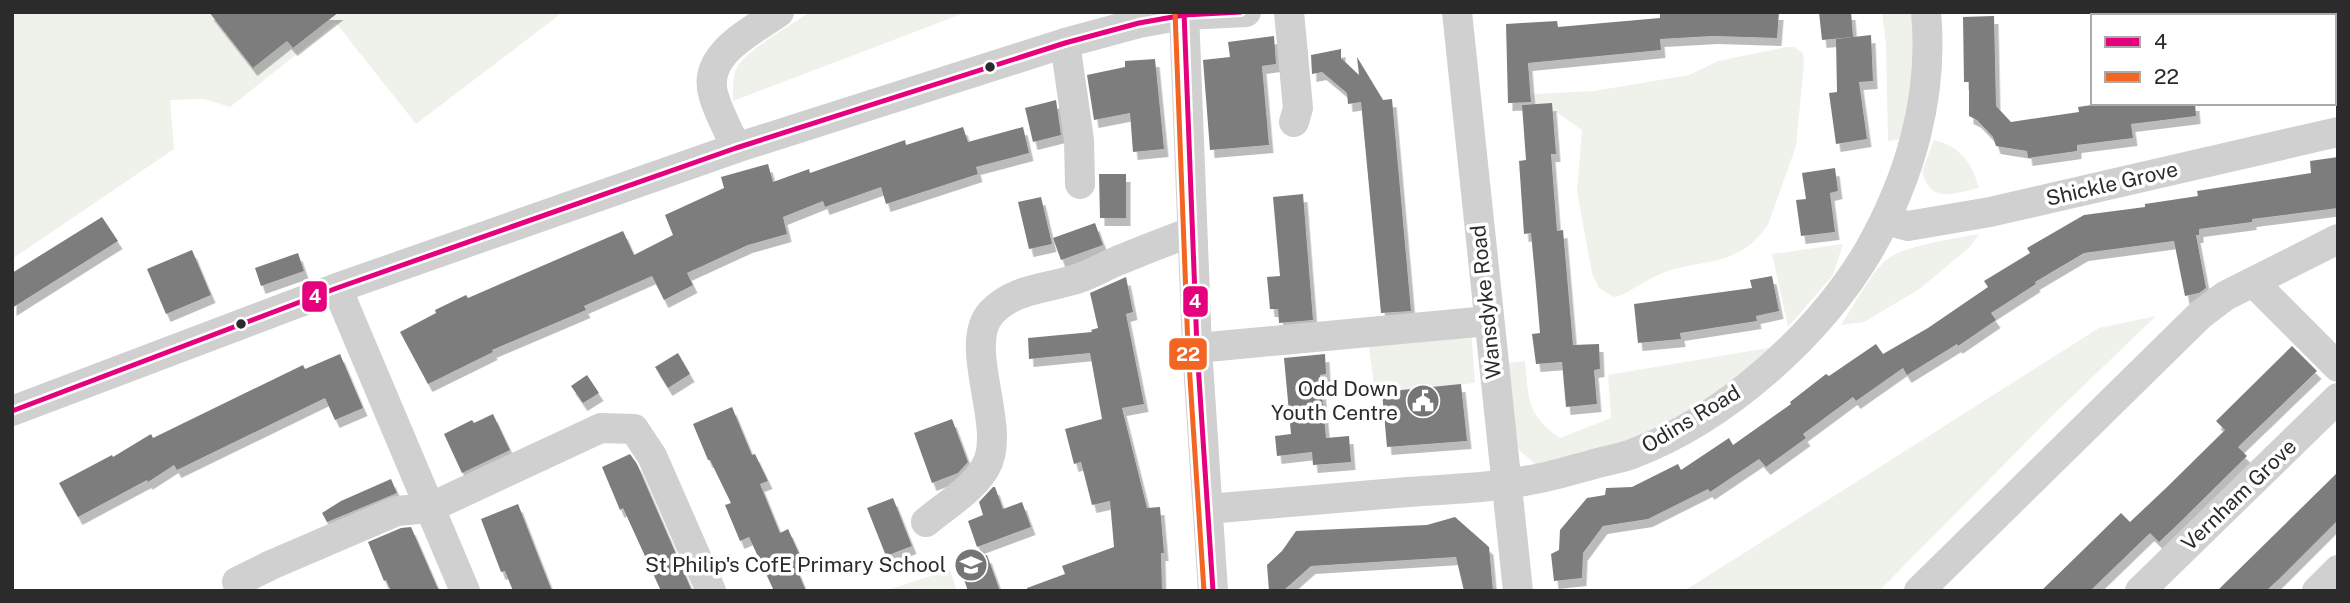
<svg xmlns="http://www.w3.org/2000/svg" width="2350" height="603" viewBox="0 0 2350 603" font-family="'Public Sans',sans-serif">
	<style>
		.green { fill: #eef2eb }
		.building { fill: #7d7d7d; filter: url(#shadow) }
		.lines { fill: none; stroke-linecap: round; stroke-linejoin: round }
		.minor { stroke: #d0d0d0; stroke-width: 30 }
		.bus-1-casing { stroke: #fff; stroke-width: 10 }
		.bus-2-casing { stroke: #fff; stroke-width: 10 }
		.bus-1 { stroke: #e5007d; stroke-width: 5 }
		.bus-2 { stroke: #f26522; stroke-width: 5 }
		.bus-dot { fill: #2b2b2b; stroke: #fff; stroke-width: 2.5 }
		.labels { text-anchor: middle; stroke-width: 7; stroke-linejoin: round; paint-order: stroke }
		.street-label { font-size: 21px; fill: #2b2b2b; stroke: #fff }
		.poi-label { font-size: 21px; fill: #2b2b2b; stroke: #fff; text-anchor: end }
		.line-badge { stroke: #fff; stroke-width: 2.5 }
		.badge-label { font-size: 19px; text-anchor: middle; font-weight: bold; fill: #fff }
	</style>
	<defs>
		<filter id="shadow"><feDropShadow dx="4.5" dy="8" stdDeviation="0" flood-color="#0004"/></filter>
	</defs>
	<rect width="100%" height="100%" fill="#fff"/>
	<!-- green -->
	<g class="green">
		<polygon points="12,12 563,12 416,124 336,23 230,107 204,99 170,100 174,149 12,259"/>
		<path d="M810,12H967L733,101C733,90 732,77 737,67C747,50 792,24 810,12Z"/>
		<polygon points="1882,12 1914,12 1915,50 1904,138 1888,141 1886,45"/>
		<path d="M1787,47H1794L1803,53L1804,64L1796,146L1768,225C1740,265 1710,259 1671,270C1654,275 1637,287 1622,295L1614,297L1599,288L1592,273L1577,191L1582,130L1555,111H1534L1533,94L1594,91L1689,75L1718,61Z"/>
		<path d="M1934,140C1960,146 1972,163 1979,188C1954,193 1932,205 1922,172Z"/>
		<path d="M1979,234L1970,247L1918,290L1864,322L1841,325C1853,307 1872,270 1889,258C1904,246 1958,238 1979,234Z"/>
		<polygon points="1843,244 1833,275 1788,327 1772,254"/>
		<polygon points="2156,316 2051,417 1879,591 1684,591 2099,328"/>
		<polygon points="1471,330 1475,383 1375,393 1368,339"/>
		<path d="M1780,346L1747,376L1610,455L1539,467L1520,451L1510,431L1504,364L1525,361C1529,398 1526,415 1560,438L1611,418L1608,375Z"/>
		<polygon points="950,570 957,591 884,591"/>
	</g>
	<!-- building -->
	<g class="building">
		<polygon points="209,12 339,12 293,48 287,41 253,68"/>
		<polygon points="1660,12 1779,12 1777,38 1713,36 1660,39 1661,50 1528,63 1531,102 1508,103 1506,24 1557,21 1558,27 1660,18"/>
		<polygon points="1819,12 1851,12 1853,37 1822,40"/>
		<polygon points="1994,16 1996,106 2011,122 2079,112 2078,107 2106,103 2195,103 2196,116 2131,124 2133,138 2077,145 2077,151 2028,158 2027,151 1996,146 1993,137 1977,120 1969,116 1969,82 1964,82 1963,17"/>
		<polygon points="1871,35 1873,81 1859,82 1867,139 1836,144 1829,93 1837,92 1836,39"/>
		<polygon points="1274,36 1276,64 1262,66 1269,145 1210,150 1203,60 1230,57 1228,42"/>
		<polygon points="1341,49 1341,58 1359,75 1357,57 1383,100 1392,99 1411,311 1381,313 1361,102 1348,104 1347,93 1322,72 1312,74 1311,55"/>
		<polygon points="1155,59 1164,149 1133,152 1130,113 1094,120 1087,75 1125,67 1125,61"/>
		<polygon points="1056,100 1061,135 1033,142 1025,108"/>
		<polygon points="1552,103 1556,154 1551,154 1557,231 1563,230 1573,345 1599,344 1600,369 1594,370 1597,404 1566,407 1562,362 1536,364 1532,334 1540,333 1536,286 1531,233 1524,234 1519,161 1526,160 1522,105"/>
		<polygon points="963,127 968,142 1023,127 1029,153 976,167 978,174 886,204 881,187 825,207 823,201 783,217 787,234 748,245 687,273 693,285 664,300 652,276 584,306 586,310 492,350 493,352 428,384 400,332 436,313 435,310 466,295 468,298 623,231 634,255 673,235 665,215 724,188 721,177 768,164 773,182 809,169 810,173 905,140 906,145"/>
		<polygon points="2338,157 2338,208 2252,219 2252,222 2199,229 2199,235 2196,235 2206,288 2199,293 2185,296 2174,241 2084,253 2035,282 2036,284 1991,313 1996,320 1958,346 1957,344 1907,375 1903,368 1856,401 1853,397 1803,434 1806,438 1766,467 1759,459 1710,492 1708,489 1648,519 1603,526 1583,553 1582,578 1554,581 1551,554 1559,550 1560,530 1587,498 1605,495 1606,488 1632,487 1678,464 1681,470 1729,438 1733,445 1791,404 1790,402 1826,374 1829,376 1876,344 1883,354 1928,328 1988,287 1984,281 2030,253 2027,248 2084,215 2145,207 2145,204 2198,196 2197,191 2311,173 2310,161"/>
		<polygon points="1835,168 1838,191 1830,193 1835,232 1801,236 1796,200 1806,199 1802,173"/>
		<polygon points="1099,174 1126,174 1126,218 1100,218"/>
		<polygon points="1303,194 1313,320 1279,323 1278,309 1270,309 1267,277 1280,276 1273,197"/>
		<polygon points="1041,197 1052,244 1029,249 1018,202"/>
		<polygon points="102,217 118,241 12,308 12,273"/>
		<polygon points="1095,223 1103,245 1061,260 1053,238"/>
		<polygon points="192,250 211,295 166,314 147,269"/>
		<polygon points="298,253 304,271 261,286 255,268"/>
		<polygon points="1772,276 1779,311 1756,316 1757,321 1680,333 1681,339 1638,343 1634,304 1752,288 1750,280"/>
		<polygon points="1126,277 1133,312 1126,314 1144,404 1122,408 1147,508 1160,507 1164,553 1161,553 1162,591 1027,591 1027,588 1065,574 1062,566 1114,547 1110,501 1092,505 1081,462 1074,464 1065,429 1102,419 1090,353 1029,359 1028,338 1092,332 1091,330 1098,328 1090,293"/>
		<polygon points="2292,346 2317,371 2238,447 2247,456 2174,528 2159,542 2150,533 2090,591 2041,591 2121,513 2130,522 2165,489 2225,430 2216,421"/>
		<polygon points="678,353 690,374 668,388 655,367"/>
		<polygon points="340,354 363,408 335,420 325,398 177,470 174,465 148,482 147,480 78,517 59,483 112,455 113,457 151,434 153,438 303,365 305,369"/>
		<polygon points="1325,354 1326,374 1320,375 1326,438 1349,436 1351,462 1313,465 1312,452 1277,456 1275,436 1291,434 1284,358"/>
		<polygon points="587,375 599,393 583,403 571,386"/>
		<polygon points="1461,384 1467,441 1387,447 1382,392"/>
		<polygon points="732,407 752,455 755,454 768,481 760,484 780,533 788,529 803,562 795,565 806,591 774,591 749,537 740,541 725,505 731,503 710,460 708,460 693,424"/>
		<polygon points="493,414 510,450 462,473 444,434 472,420 474,423"/>
		<polygon points="952,419 968,462 958,473 932,483 914,433"/>
		<polygon points="630,454 637,464 692,591 661,591 623,508 620,510 602,467"/>
		<polygon points="2338,472 2338,520 2279,579 2266,591 2217,591"/>
		<polygon points="391,479 397,493 327,522 322,513 341,501"/>
		<polygon points="993,487 995,487 1003,509 1022,502 1031,527 977,547 968,521 983,515 979,502"/>
		<polygon points="893,498 912,546 886,556 867,508"/>
		<polygon points="518,504 539,558 552,591 513,591 505,571 501,572 481,519"/>
		<polygon points="1455,517 1489,547 1493,591 1464,591 1456,557 1311,566 1283,591 1269,591 1267,565 1282,551 1296,531 1427,525"/>
		<polygon points="411,527 439,591 391,591 386,580 384,581 368,542 401,528"/>
		<polygon points="987,555 1000,591 968,591 959,565"/>
	</g>
	<g class="lines">
		<!-- minor -->
		<g class="minor">
			<polyline points="1184,12 1197,348 1213,591"/>
			<polyline points="1289,12 1298,108 1294,122"/>
			<polyline points="1457,12 1518,591"/>
			<polyline points="1065,43 1079,140 1080,184"/>
			<path d="M736,148C729,131 719,114 714,97C700,55 751,32 779,12"/>
			<polyline points="1886,220 1908,226 1990,212 2338,132"/>
			<polyline points="2253,282 2338,367"/>
			<polyline points="337,288 465,591"/>
			<polyline points="1197,348 1488,321"/>
			<polyline points="12,411 337,288 736,148 1065,43 1139,23 1184,15 1246,12"/>
			<path d="M1208,509C1275,503 1342,498 1408,492C1449,489 1490,488 1530,480C1550,477 1571,470 1591,465C1604,461 1619,459 1632,454C1725,419 1819,335 1869,250C1910,178 1934,96 1926,12"/>
			<path d="M926,522C945,506 972,490 985,468C1009,429 961,347 991,313C1013,289 1044,289 1073,280C1088,276 1103,267 1117,261C1142,251 1166,241 1192,232"/>
			<polyline points="237,582 271,565 397,511 429,508 601,428 634,429 652,456 711,591"/>
			<polyline points="1919,591 2200,315 2225,296 2338,239"/>
			<polyline points="2140,591 2338,398"/>
			<polyline points="2317,591 2338,570"/>
		</g>
		<defs>
			<g id="bus-1">
				<polyline points="1184,12 1197,348 1213,591"/>
				<polyline points="12,411 337,288 736,148 1065,43 1139,23 1184,15 1241,12"/>
			</g>
			<polyline id="bus-2" points="1175,12 1188,348 1204,591"/>
		</defs>
		<!-- bus-1 casing -->
		<use href="#bus-1" class="bus-1-casing"/>
		<!-- bus-2 casing -->
		<use href="#bus-2" class="bus-2-casing"/>
		<!-- bus-1 -->
		<use href="#bus-1" class="bus-1"/>
		<!-- bus-2 -->
		<use href="#bus-2" class="bus-2"/>
	</g>
	<!-- icons -->
	<defs>
		<symbol id="civic-disc" viewBox="-11 -11 22 22"><circle r="9.5" fill="#757575" stroke="#fff"/><path d="M-.6-6.5H3V-4.5H.6V-3L4-1V1h2V6H-6V1h2V-1L-.6-3ZM-1.2 2.5V6h2.4V2.5Z" fill="#fff"/></symbol>
		<symbol id="school-disc" viewBox="-11 -11 22 22"><circle r="9.5" fill="#757575" stroke="#fff"/><path d="M0-5L7-2L0 1L-7-2ZM-4 1L0 2.5L4 1V4Q0 6-4 4Z" fill="#fff"/></symbol>
	</defs>
	<g fill-rule="evenodd">
		<use href="#civic-disc" x="1404" y="382" width="38" height="38"/>
		<use href="#school-disc" x="952" y="546" width="38" height="38"/>
	</g>
	<!-- markers -->
	<g class="bus-dot">
		<circle cx="990" cy="67" r="6"/>
		<circle cx="241" cy="324" r="6"/>
	</g>
	<g class="labels">
		<!-- street labels -->
		<g class="street-label">
			<text transform="translate(2112 184) rotate(-13)" y="7">Shickle Grove</text>
			<text transform="translate(1486 302) rotate(-96)" y="7">Wansdyke Road</text>
			<text transform="translate(1691 419) rotate(-31)" y="7">Odins Road</text>
			<text transform="translate(2239 495) rotate(-44)" y="7">Vernham Grove</text>
		</g>
		<!-- poi labels -->
		<g class="poi-label">
			<text x="1398" y="396">Odd Down<tspan x="1398" dy="24">Youth Centre</tspan></text>
			<text x="946" y="572">St Philip's CofE Primary School</text>
		</g>
	</g>
	<g class="line-badge">
		<rect x="301" y="280" width="27" height="33" rx="7" fill="#e5007d"/>
		<rect x="1182" y="285" width="27" height="33" rx="7" fill="#e5007d"/>
		<rect x="1168" y="337" width="40" height="34" rx="7" fill="#f26522"/>
	</g>
	<g class="badge-label">
		<text x="315" y="303">4</text>
		<text x="1195" y="308">4</text>
		<text x="1188" y="361">22</text>
	</g>
	<!-- border -->
	<rect width="2350" height="603" fill="none" stroke="#2b2b2b" stroke-width="28"/>
	<!-- legend -->
	<rect x="2091" y="14" width="245" height="91" fill="#ffffff" stroke="#aaaaaa" stroke-width="2"/>
	<rect x="2105" y="37" width="35" height="10" fill="#e5007d" stroke="#aaaaaa" stroke-width="2"/>
	<text x="2154" y="49" font-size="21" fill="#2b2b2b">4</text>
	<rect x="2105" y="72" width="35" height="10" fill="#f26522" stroke="#aaaaaa" stroke-width="2"/>
	<text x="2154" y="84" font-size="21" fill="#2b2b2b">22</text>
</svg>
